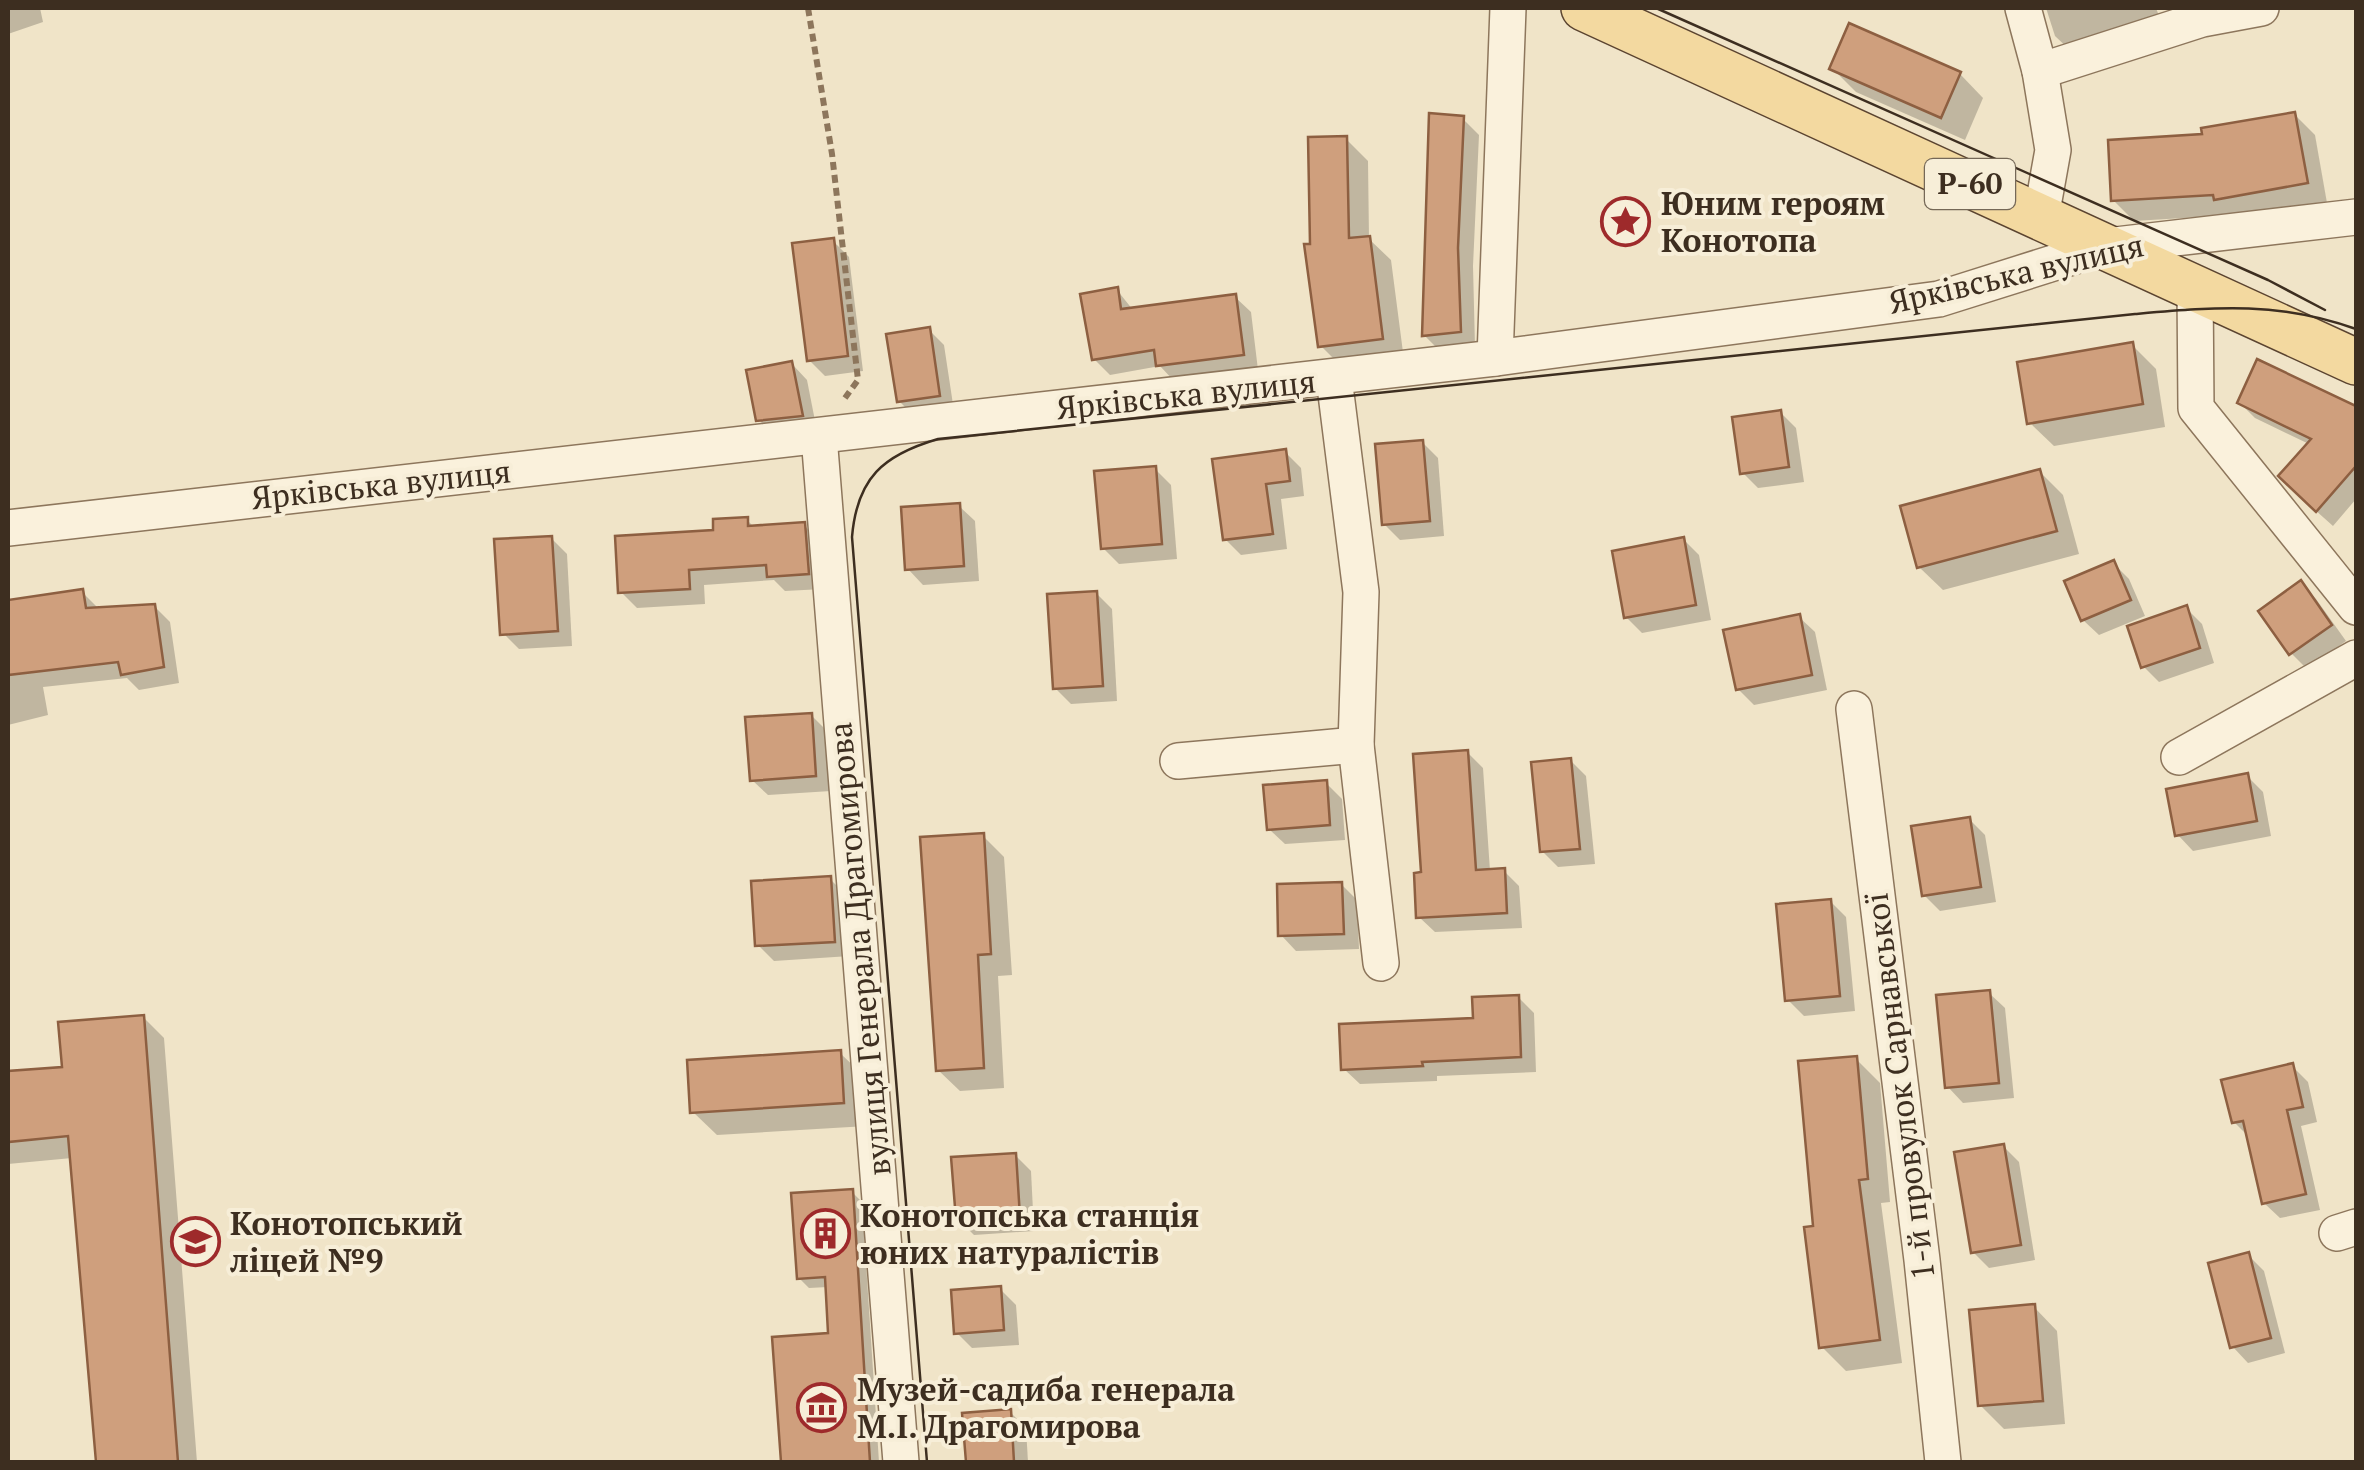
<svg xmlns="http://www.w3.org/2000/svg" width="2364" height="1470" viewBox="0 0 2364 1470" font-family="'PT Serif',serif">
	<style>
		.shadow { fill: #0003 }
		.building { fill: #cf9f7d; stroke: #8d5f41; stroke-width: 2.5 }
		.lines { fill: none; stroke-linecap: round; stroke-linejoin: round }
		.minor-casing { stroke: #8d765c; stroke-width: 38 }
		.major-casing { stroke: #5b4430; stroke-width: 48 }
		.path { stroke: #8d765c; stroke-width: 6; stroke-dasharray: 8 5; stroke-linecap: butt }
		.minor { stroke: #faf1dc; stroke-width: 35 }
		.major { stroke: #f3d9a0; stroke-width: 45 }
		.tram { stroke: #3d2e20; stroke-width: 2.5 }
		.labels { text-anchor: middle; stroke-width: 8; stroke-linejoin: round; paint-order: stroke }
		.shield { fill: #f7eed8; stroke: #756857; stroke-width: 2.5 }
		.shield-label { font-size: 30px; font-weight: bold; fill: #3d2e20 }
		.poi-label { font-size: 32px; font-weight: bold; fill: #3d2e20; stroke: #f7eed8; text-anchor: start }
		.street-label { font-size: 32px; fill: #3d2e20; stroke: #f7eed8 }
	</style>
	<rect width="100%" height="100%" fill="#f0e4c8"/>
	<!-- shadow -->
	<g class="shadow">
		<polygon points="8,8 40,8 43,22 8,34"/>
		<polygon points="2046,8 2156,8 2159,16 2071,51 2055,36"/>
		<polygon points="1832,68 1960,74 1983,98 1965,140 1856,92"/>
		<polygon points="2294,114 2315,135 2327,203 2233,215 2134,221 2113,200 2205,137"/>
		<polygon points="1463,119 1479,135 1473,266 1475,347 1440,351 1425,336"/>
		<polygon points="1346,139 1368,161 1369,239 1391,260 1404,360 1343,368 1321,346 1313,246"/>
		<polygon points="833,241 849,257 863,371 825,376 809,360"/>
		<polygon points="1117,290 1133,310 1235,297 1251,312 1258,370 1174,381 1160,366 1110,375 1094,359"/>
		<polygon points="929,330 944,345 954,411 915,417 899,401"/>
		<polygon points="2132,345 2156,369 2165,427 2054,446 2030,423"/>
		<polygon points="2259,362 2356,407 2356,499 2333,526 2305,501 2309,444 2255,418 2240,403"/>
		<polygon points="792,364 807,380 817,431 775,436 759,420"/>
		<polygon points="1780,412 1796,428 1804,482 1758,488 1742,472"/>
		<polygon points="1422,442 1438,458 1444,536 1400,540 1384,524"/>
		<polygon points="1285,452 1301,468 1304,496 1281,499 1287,549 1241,555 1225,539"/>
		<polygon points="1155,469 1171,485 1177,559 1119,564 1103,548"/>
		<polygon points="2040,472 2063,495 2079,554 1943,590 1919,567"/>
		<polygon points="959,506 975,521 979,581 923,585 908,569"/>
		<polygon points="747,520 755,528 804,525 819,541 823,589 785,591 774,580 704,585 705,604 637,608 621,592"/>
		<polygon points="551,538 567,554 572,646 519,649 503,633"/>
		<polygon points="1683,539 1699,555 1711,620 1642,633 1626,617"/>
		<polygon points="2113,563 2129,579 2145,616 2099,635 2083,620"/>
		<polygon points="2300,583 2316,599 2346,641 2307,669 2291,653"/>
		<polygon points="82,592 98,608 154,606 170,622 179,683 139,690 127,678 43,687 48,715 8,725 8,602"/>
		<polygon points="1096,593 1112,609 1117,701 1071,704 1055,688"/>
		<polygon points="2186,608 2202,624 2214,663 2159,682 2143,666"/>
		<polygon points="1799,617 1815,632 1827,690 1754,705 1738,689"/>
		<polygon points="811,715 827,731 831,791 768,795 752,780"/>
		<polygon points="1467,752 1483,768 1490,871 1504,871 1519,886 1522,928 1435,932 1419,917 1424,875"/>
		<polygon points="1570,760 1586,776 1595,864 1558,867 1542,851"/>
		<polygon points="2247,776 2263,792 2271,836 2193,851 2178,835"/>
		<polygon points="1326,783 1342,799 1345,840 1285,844 1269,829"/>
		<polygon points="1969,819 1985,835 1996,902 1940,911 1924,895"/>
		<polygon points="983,836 1004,857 1012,975 998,976 1004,1088 960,1091 938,1070"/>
		<polygon points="830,879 846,895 850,956 774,961 758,945"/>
		<polygon points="1341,884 1357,900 1359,949 1296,951 1281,935"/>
		<polygon points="1830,901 1846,917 1855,1011 1804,1016 1788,1000"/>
		<polygon points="1989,993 2005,1008 2014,1098 1963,1103 1948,1087"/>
		<polygon points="1518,997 1534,1013 1536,1072 1437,1076 1437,1081 1360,1084 1344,1069 1475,1020"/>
		<polygon points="143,1017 164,1038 197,1462 99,1462 72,1158 8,1164 8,1073 65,1069"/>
		<polygon points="840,1053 864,1076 867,1126 717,1135 693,1112"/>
		<polygon points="1856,1059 1880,1083 1890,1202 1881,1203 1902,1363 1846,1371 1822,1347 1816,1228"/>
		<polygon points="2292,1066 2308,1082 2317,1122 2301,1126 2320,1210 2280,1218 2264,1203 2250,1138 2234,1122"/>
		<polygon points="2003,1146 2019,1162 2035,1260 1989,1268 1973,1252"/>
		<polygon points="1015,1155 1031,1171 1034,1231 974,1235 958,1219"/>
		<polygon points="852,1192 862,1202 879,1462 783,1462 774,1339 831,1336 828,1287 809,1288 799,1278"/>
		<polygon points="2248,1255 2264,1271 2285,1353 2248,1363 2233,1347"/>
		<polygon points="1000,1289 1016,1305 1019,1345 972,1348 956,1332"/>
		<polygon points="2034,1307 2057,1331 2065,1424 2004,1429 1980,1405"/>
		<polygon points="1010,1412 1026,1428 1028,1462 968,1462 965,1415"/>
	</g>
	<!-- building -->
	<g class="building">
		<polygon points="1849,23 1961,72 1941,118 1829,69"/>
		<polygon points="2295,112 2308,183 2214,200 2213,195 2111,201 2108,140 2202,134 2201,128"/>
		<polygon points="1429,113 1464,116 1458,248 1461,332 1422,336"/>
		<polygon points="1347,136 1349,238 1370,236 1383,339 1318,347 1304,244 1310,244 1308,137"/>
		<polygon points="834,238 848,356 807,361 792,243"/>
		<polygon points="1118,287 1121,309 1236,294 1244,355 1156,366 1154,350 1092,360 1080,294"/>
		<polygon points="930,327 940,396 897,402 886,334"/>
		<polygon points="2133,342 2143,404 2027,424 2017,362"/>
		<polygon points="2257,359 2356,406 2356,466 2316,512 2278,476 2311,439 2237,403"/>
		<polygon points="792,361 803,416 756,421 746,370"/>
		<polygon points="1781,410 1789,467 1740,474 1732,417"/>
		<polygon points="1423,440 1430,521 1382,525 1375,444"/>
		<polygon points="1286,449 1290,481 1266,484 1273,534 1223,540 1212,459"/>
		<polygon points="1156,466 1162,544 1101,549 1094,471"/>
		<polygon points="2040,469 2057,531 1917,568 1900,506"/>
		<polygon points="960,503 964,566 905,570 901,507"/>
		<polygon points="748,517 748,526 805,522 809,574 767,577 766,565 689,570 690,589 618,593 615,536 713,530 713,519"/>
		<polygon points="552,536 558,631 500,635 494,539"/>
		<polygon points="1684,537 1696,605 1624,618 1612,551"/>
		<polygon points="2114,560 2131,600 2081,621 2064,581"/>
		<polygon points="2301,580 2332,625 2289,655 2258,611"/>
		<polygon points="83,589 86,608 155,604 164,667 121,675 118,662 8,675 8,600"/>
		<polygon points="1097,591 1103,686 1053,689 1047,594"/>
		<polygon points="2187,605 2200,648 2141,668 2127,626"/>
		<polygon points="1800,614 1812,675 1736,690 1723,630"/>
		<polygon points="812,713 816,776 750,781 745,717"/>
		<polygon points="1468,750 1476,870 1505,868 1507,913 1416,918 1414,873 1421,872 1413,754"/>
		<polygon points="1571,758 1580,849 1540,852 1531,762"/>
		<polygon points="2248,773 2257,821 2175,836 2166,789"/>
		<polygon points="1327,780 1330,825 1267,830 1263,785"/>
		<polygon points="1970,817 1981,887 1922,896 1911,826"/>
		<polygon points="984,833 991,954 978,955 984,1068 936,1071 920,837"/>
		<polygon points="831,876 835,942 755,946 751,881"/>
		<polygon points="1342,882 1344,934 1278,936 1277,884"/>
		<polygon points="1831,899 1840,996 1785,1001 1776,904"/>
		<polygon points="1990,990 1999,1083 1945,1088 1936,995"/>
		<polygon points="1519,995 1521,1057 1422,1062 1423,1066 1341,1070 1339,1024 1473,1018 1472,997"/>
		<polygon points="144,1015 178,1462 96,1462 68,1136 8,1142 8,1071 62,1067 58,1022"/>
		<polygon points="841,1050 844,1103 690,1113 687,1060"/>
		<polygon points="1857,1056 1868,1179 1859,1180 1880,1340 1819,1348 1804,1227 1813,1226 1798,1061"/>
		<polygon points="2293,1063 2303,1107 2287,1110 2306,1194 2262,1204 2243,1121 2232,1123 2221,1080"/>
		<polygon points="2004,1144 2021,1245 1971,1253 1954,1152"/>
		<polygon points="1016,1153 1020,1217 956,1220 951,1157"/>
		<polygon points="853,1189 870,1462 781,1462 772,1337 828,1333 825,1277 797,1279 791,1193"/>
		<polygon points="2249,1252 2271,1338 2230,1348 2208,1263"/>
		<polygon points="1001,1286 1004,1330 954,1334 951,1290"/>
		<polygon points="2035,1304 2043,1401 1978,1406 1969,1310"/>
		<polygon points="1011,1409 1014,1462 966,1462 962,1413"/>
	</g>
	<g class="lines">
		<defs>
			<g id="minor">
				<polyline points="2023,8 2040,71 2053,150 2041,217"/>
				<polyline points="2040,71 2202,19 2261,8"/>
				<polyline points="2195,287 2196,408 2356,607"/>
				<polyline points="1495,358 1508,8"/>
				<polyline points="1334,378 1361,592 1356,745 1381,963"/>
				<polyline points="819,436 901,1462"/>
				<polyline points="8,528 1495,358 1939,299 2107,246 2356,217"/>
				<polyline points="1854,709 1922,1260 1943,1462"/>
				<polyline points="2179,757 2356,658"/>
				<polyline points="1178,761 1356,745"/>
				<polyline points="2337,1233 2356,1227"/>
			</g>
			<polyline id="major" points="1584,8 2356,362"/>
		</defs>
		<!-- minor casing -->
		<use href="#minor" class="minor-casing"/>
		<!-- major casing -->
		<use href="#major" class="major-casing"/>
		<!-- path -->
		<polyline class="path" points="808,8 832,154 858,380 845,398"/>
		<!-- minor -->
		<use href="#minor" class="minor"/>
		<!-- major -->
		<use href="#major" class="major"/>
		<!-- tram -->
		<g class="tram">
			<polyline points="1656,8 2268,280 2325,310"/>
			<path d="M927,1462L852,537C857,478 883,455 938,439L2135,314C2216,307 2279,301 2356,329"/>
		</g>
	</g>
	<!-- icons -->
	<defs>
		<symbol id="sight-ring" viewBox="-11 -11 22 22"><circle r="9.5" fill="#f7eed8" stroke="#9e2a2b" stroke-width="1.5"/><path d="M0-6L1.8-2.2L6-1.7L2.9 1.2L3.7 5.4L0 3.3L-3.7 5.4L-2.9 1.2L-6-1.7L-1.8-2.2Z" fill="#9e2a2b"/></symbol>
		<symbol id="building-ring" viewBox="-11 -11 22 22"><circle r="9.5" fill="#f7eed8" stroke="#9e2a2b" stroke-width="1.5"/><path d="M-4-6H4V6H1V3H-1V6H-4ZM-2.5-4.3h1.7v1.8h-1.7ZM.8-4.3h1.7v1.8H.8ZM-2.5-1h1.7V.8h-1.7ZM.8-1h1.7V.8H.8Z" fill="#9e2a2b"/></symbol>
		<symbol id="school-ring" viewBox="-11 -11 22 22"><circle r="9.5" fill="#f7eed8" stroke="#9e2a2b" stroke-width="1.5"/><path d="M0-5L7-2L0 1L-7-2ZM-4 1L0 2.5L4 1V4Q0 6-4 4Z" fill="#9e2a2b"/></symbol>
		<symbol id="museum-ring" viewBox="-11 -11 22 22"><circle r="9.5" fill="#f7eed8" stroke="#9e2a2b" stroke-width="1.5"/><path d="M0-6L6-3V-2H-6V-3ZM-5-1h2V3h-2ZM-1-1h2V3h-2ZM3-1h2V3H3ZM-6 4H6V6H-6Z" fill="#9e2a2b"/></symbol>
	</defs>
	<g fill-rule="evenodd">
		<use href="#sight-ring" x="1598" y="194" width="55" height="55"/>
		<use href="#building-ring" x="798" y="1206" width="55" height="55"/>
		<use href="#school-ring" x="168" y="1214" width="55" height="55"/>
		<use href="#museum-ring" x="794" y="1380" width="55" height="55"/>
	</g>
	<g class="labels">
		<!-- shield labels -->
		<rect class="shield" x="1925" y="159" width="90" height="50" rx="8"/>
		<g class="shield-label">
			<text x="1970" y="194">Р-60</text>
		</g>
		<!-- poi labels -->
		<g class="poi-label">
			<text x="1661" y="215">Юним героям<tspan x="1661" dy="37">Конотопа</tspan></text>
			<text x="860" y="1227">Конотопська станція<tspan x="860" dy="37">юних натуралістів</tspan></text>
			<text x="230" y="1235">Конотопський<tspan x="230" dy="37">ліцей №9</tspan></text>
			<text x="857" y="1401">Музей-садиба генерала<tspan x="857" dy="37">М.І. Драгомирова</tspan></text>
		</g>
		<!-- street labels -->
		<g class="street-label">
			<text transform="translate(2016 274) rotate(-13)" y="11">Ярківська вулиця</text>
			<text transform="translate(1186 395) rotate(-6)" y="11">Ярківська вулиця</text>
			<text transform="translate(381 485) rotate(-6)" y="11">Ярківська вулиця</text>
			<text transform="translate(860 949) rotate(-95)" y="11">вулиця Генерала Драгомирова</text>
			<text transform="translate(1900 1086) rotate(-97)" y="11">1-й провулок Сарнавської</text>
		</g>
	</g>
	<!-- border -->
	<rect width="2364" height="1470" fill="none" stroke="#3d2e20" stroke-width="20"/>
</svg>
